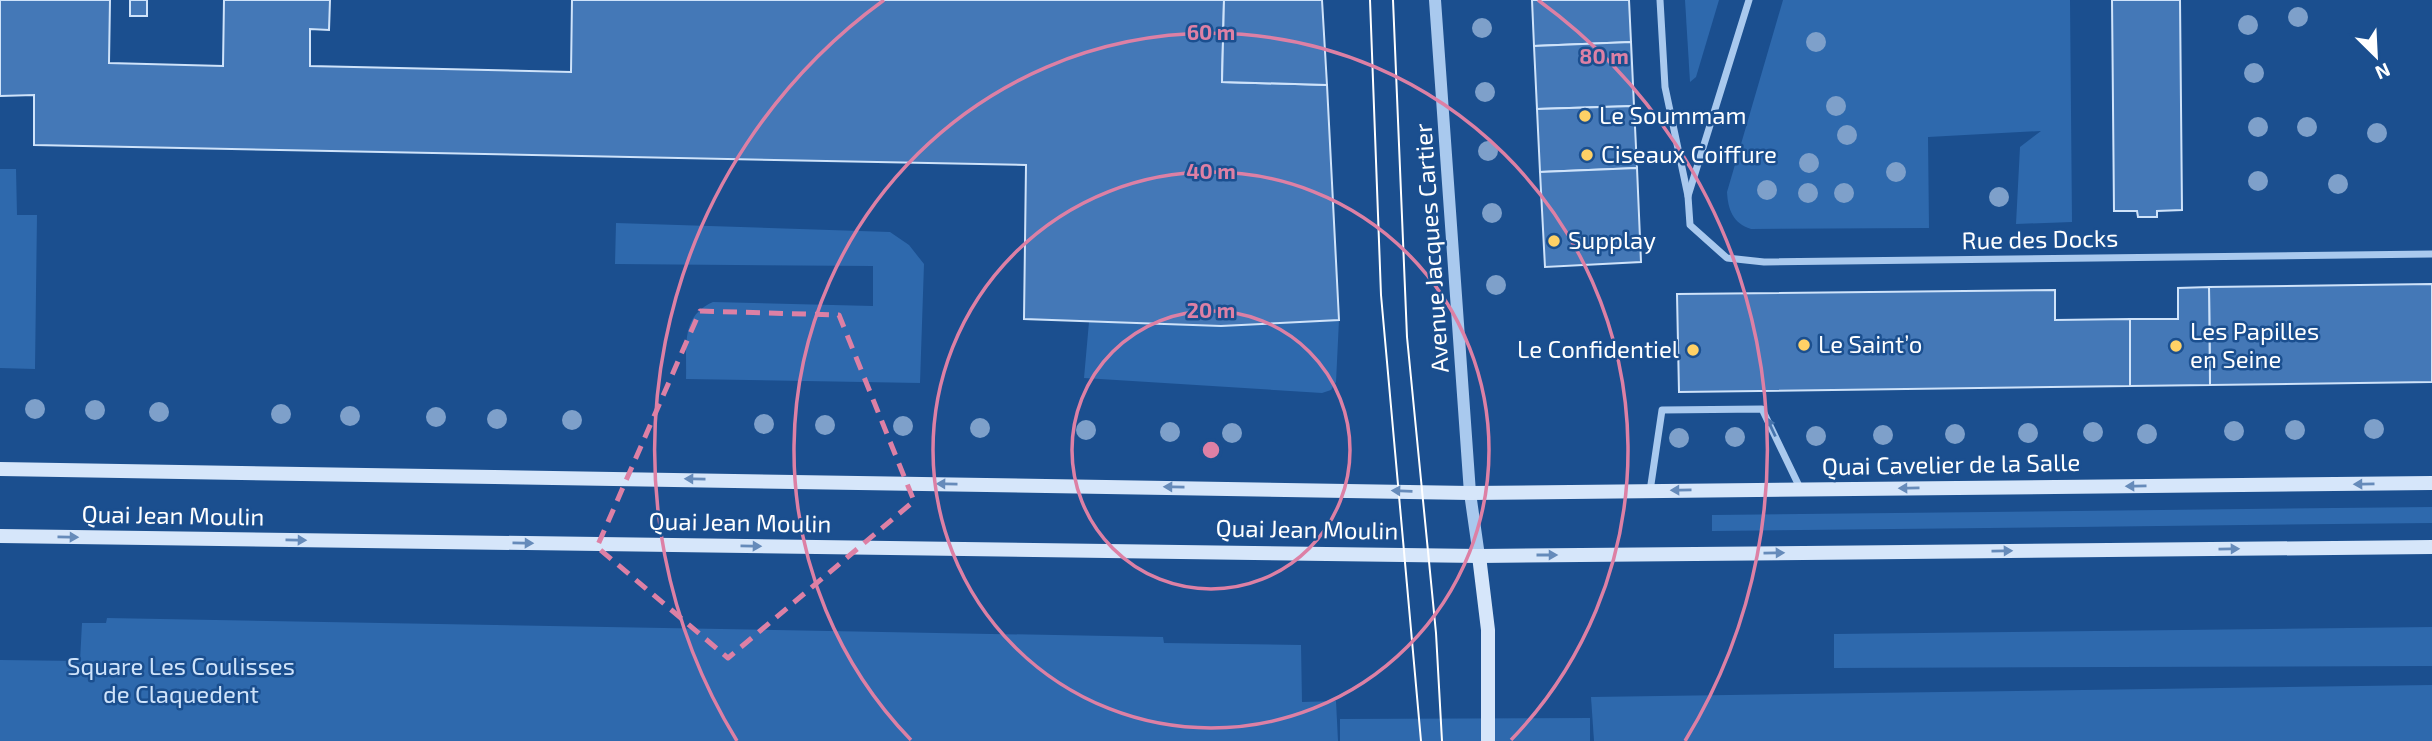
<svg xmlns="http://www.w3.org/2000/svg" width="2432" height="741" viewBox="0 0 2432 741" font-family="'Exo 2',sans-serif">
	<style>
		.green { fill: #2e69ad }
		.building { fill: #4478b7; stroke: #cfe3fa; stroke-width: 2 }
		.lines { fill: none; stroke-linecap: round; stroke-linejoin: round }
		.minor { stroke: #a9c9ee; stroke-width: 7 }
		.tertiary { stroke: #a9c9ee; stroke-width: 12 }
		.secondary { stroke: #d6e6fa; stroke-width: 14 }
		.tram { stroke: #fff; stroke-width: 2 }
		.tree { fill: #7ea0ca }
		.oneway { fill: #4674ac }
		.oneway2 { fill: #668bba }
		.marked { fill: none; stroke: #dd80a5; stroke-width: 5; stroke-dasharray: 14 9; stroke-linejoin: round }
		.ring { fill: none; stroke: #dd80a5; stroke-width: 3.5 }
		.poi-dot { fill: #ffd166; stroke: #1b4f8f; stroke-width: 2.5 }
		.labels { text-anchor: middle; stroke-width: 5; stroke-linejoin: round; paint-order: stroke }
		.poi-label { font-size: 24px; fill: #fff; stroke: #1b4f8f; text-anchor: start }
		.street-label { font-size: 24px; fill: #fff; stroke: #1b4f8f }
		.park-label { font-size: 24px; fill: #cfe3fa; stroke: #1b4f8f }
		.centre { fill: #dd80a5; stroke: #1b4f8f; stroke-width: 3.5 }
		.ring-label { font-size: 21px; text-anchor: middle; font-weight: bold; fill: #dd80a5; stroke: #1b4f8f; stroke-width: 5; stroke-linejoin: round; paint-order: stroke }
	</style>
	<rect width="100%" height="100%" fill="#1b4f8f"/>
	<!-- green -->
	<g class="green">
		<polygon points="1685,0 1719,0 1696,77 1690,82"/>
		<path d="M1783,0H2070L2072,222L2016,224L2020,147L2041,131L1928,137L1929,228L1751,229C1733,223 1728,210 1727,192Z"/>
		<polygon points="0,169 16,169 17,215 37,215 35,369 0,368"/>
		<path d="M616,223L890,232L909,245L924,264L920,383L686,379C687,348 680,316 713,302L873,306V266L615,264Z"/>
		<polygon points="1339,320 1336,382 1331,390 1322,393 1084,378 1089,322 1221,326"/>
		<polygon points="2432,507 2432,523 1712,531 1712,515"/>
		<polygon points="107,618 1163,637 1164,643 1301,645 1302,702 1336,701 1338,741 0,741 0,660 80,661 82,623 106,623"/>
		<polygon points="2432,627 2432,666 1834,668 1834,634"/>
		<polygon points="2432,685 2432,741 1594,741 1591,697"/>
		<polygon points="1590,718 1590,741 1340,741 1340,719"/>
	</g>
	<!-- building -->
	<g class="building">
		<polygon points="0,0 110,0 109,63 223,66 224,0 330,0 329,30 310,29 310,66 571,72 572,0 1224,0 1222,82 1327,85 1339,320 1221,326 1024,319 1026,165 34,145 34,95 0,96"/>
		<rect x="130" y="0" width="17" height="16"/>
		<polygon points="1224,0 1322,0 1327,85 1222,82"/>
		<polygon points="1532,0 1629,0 1631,42 1534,46"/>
		<polygon points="2112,0 2180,0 2182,210 2157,211 2157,217 2138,217 2137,211 2114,211"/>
		<polygon points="1631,42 1634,106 1537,109 1534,46"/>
		<polygon points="1634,106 1637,168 1540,172 1537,109"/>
		<polygon points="1637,168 1641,262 1545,267 1540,172"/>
		<polygon points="2432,284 2432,382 2210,385 2209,287"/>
		<polygon points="2209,287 2210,385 2130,386 2130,319 2178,319 2178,288"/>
		<polygon points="2055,290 2055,320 2130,319 2130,386 1679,392 1677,294"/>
	</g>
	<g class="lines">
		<!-- minor -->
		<g class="minor">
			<polyline points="1660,0 1665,87 1688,196"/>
			<polyline points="1749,0 1688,196 1690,225 1727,258 1764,262 2432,254"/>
			<polyline points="1650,491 1662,410 1762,409 1800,488"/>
		</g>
		<!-- tertiary -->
		<polyline class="tertiary" points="1435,0 1470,493 1479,556"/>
		<!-- secondary -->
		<g class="secondary">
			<polyline points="0,469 1470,493 2432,483"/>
			<polyline points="0,536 1479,556 2432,547"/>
			<polyline points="1479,556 1488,630 1488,741"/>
		</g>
		<!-- tram -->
		<g class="tram">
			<polyline points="1370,0 1381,295 1421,741"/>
			<polyline points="1393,0 1407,337 1436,633 1442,741"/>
		</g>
	</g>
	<!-- trees -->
	<g class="tree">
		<circle cx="2298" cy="17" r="10"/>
		<circle cx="2248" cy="25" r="10"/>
		<circle cx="1482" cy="28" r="10"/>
		<circle cx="1816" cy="42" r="10"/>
		<circle cx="2254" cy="73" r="10"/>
		<circle cx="1485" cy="92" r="10"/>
		<circle cx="1836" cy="106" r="10"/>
		<circle cx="2258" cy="127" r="10"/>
		<circle cx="2307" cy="127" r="10"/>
		<circle cx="2377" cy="133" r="10"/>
		<circle cx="1847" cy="135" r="10"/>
		<circle cx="1488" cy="151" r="10"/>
		<circle cx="1809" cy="163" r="10"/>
		<circle cx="1896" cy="172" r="10"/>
		<circle cx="2258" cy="181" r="10"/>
		<circle cx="2338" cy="184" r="10"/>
		<circle cx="1767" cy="190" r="10"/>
		<circle cx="1808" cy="193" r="10"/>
		<circle cx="1844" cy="193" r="10"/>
		<circle cx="1999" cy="197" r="10"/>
		<circle cx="1492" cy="213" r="10"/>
		<circle cx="1496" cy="285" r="10"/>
		<circle cx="35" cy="409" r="10"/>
		<circle cx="95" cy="410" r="10"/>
		<circle cx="159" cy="412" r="10"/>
		<circle cx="281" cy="414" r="10"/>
		<circle cx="350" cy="416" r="10"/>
		<circle cx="436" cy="417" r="10"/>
		<circle cx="497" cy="419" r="10"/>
		<circle cx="572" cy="420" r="10"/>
		<circle cx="764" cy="424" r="10"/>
		<circle cx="825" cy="425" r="10"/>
		<circle cx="903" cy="426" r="10"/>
		<circle cx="980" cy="428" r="10"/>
		<circle cx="2374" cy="429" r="10"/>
		<circle cx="1086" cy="430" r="10"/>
		<circle cx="2295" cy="430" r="10"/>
		<circle cx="2234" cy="431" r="10"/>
		<circle cx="1170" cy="432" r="10"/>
		<circle cx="2093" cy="432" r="10"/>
		<circle cx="1232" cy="433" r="10"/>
		<circle cx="2028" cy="433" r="10"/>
		<circle cx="1955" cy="434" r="10"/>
		<circle cx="2147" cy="434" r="10"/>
		<circle cx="1883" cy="435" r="10"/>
		<circle cx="1816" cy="436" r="10"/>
		<circle cx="1735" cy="437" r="10"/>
		<circle cx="1679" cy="438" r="10"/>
	</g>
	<!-- one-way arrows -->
	<defs><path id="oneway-solid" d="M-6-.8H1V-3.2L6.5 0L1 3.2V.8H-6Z" transform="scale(1.75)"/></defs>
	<use class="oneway" href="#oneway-solid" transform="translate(1771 427) rotate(-115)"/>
	<g class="oneway2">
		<use href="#oneway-solid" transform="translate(695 479) rotate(-179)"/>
		<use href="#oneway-solid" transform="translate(947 484) rotate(-179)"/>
		<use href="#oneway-solid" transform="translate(2364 484) rotate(179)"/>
		<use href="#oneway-solid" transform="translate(2136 486) rotate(179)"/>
		<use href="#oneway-solid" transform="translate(1174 487) rotate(-179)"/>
		<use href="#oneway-solid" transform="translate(1909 488) rotate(179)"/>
		<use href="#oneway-solid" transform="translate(1681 490) rotate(179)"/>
		<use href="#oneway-solid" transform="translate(1402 491) rotate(-178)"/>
		<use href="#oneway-solid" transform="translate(68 537) rotate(1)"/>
		<use href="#oneway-solid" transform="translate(296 540) rotate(1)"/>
		<use href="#oneway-solid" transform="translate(523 543) rotate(1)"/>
		<use href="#oneway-solid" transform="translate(751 546) rotate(1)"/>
		<use href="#oneway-solid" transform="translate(2229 549) rotate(-1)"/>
		<use href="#oneway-solid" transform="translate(2002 551) rotate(-1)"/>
		<use href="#oneway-solid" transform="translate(1774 553) rotate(-1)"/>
		<use href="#oneway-solid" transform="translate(1547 555)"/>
	</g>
	<!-- marked area -->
	<path class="marked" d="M700,311L839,315L914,501L728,658L597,547Z"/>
	<!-- distance rings -->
	<g class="ring">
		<circle cx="1211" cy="450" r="139"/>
		<circle cx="1211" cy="450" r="278"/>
		<path d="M911 740A417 417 0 1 1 1511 740"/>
		<path d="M737 741A556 556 0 0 1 884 0M1538 0A556 556 0 0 1 1685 741"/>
	</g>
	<!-- markers -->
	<g class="poi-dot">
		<circle cx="1585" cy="116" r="7"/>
		<circle cx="1587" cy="155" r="7"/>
		<circle cx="1554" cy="241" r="7"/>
		<circle cx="1804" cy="345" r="7"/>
		<circle cx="2176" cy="346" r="7"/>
		<circle cx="1693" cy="350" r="7"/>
	</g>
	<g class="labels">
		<!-- poi labels -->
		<g class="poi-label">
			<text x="1599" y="124">Le Soummam</text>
			<text x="1601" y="163">Ciseaux Coiffure</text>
			<text x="1568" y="249">Supplay</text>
			<text x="2190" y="340">Les Papilles<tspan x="2190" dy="28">en Seine</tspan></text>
			<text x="1818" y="353">Le Saint’o</text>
			<text x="1679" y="358" text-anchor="end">Le Confidentiel</text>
		</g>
		<!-- street labels -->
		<g class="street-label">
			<text transform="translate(2040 240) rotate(-1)" y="8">Rue des Docks</text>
			<text transform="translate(1432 248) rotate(-94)" y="8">Avenue Jacques Cartier</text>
			<text transform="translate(1951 465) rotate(-1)" y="8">Quai Cavelier de la Salle</text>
			<text transform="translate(173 516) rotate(1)" y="8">Quai Jean Moulin</text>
			<text transform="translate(740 523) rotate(1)" y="8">Quai Jean Moulin</text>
			<text transform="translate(1307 530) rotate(1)" y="8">Quai Jean Moulin</text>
		</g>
		<!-- park labels -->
		<g class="park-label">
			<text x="181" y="675">Square Les Coulisses<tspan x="181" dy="28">de Claquedent</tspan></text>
		</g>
	</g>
	<circle cx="1211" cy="450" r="10" class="centre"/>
	<g class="ring-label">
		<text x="1211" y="40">60 m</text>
		<text x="1604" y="64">80 m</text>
		<text x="1211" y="179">40 m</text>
		<text x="1211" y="318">20 m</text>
	</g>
	<!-- north arrow -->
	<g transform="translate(2376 56) rotate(156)" stroke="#1b4f8f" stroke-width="5" paint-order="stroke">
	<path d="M0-5L12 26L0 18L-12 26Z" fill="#ffffff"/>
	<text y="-10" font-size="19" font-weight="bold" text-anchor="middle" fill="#ffffff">N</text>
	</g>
</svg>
